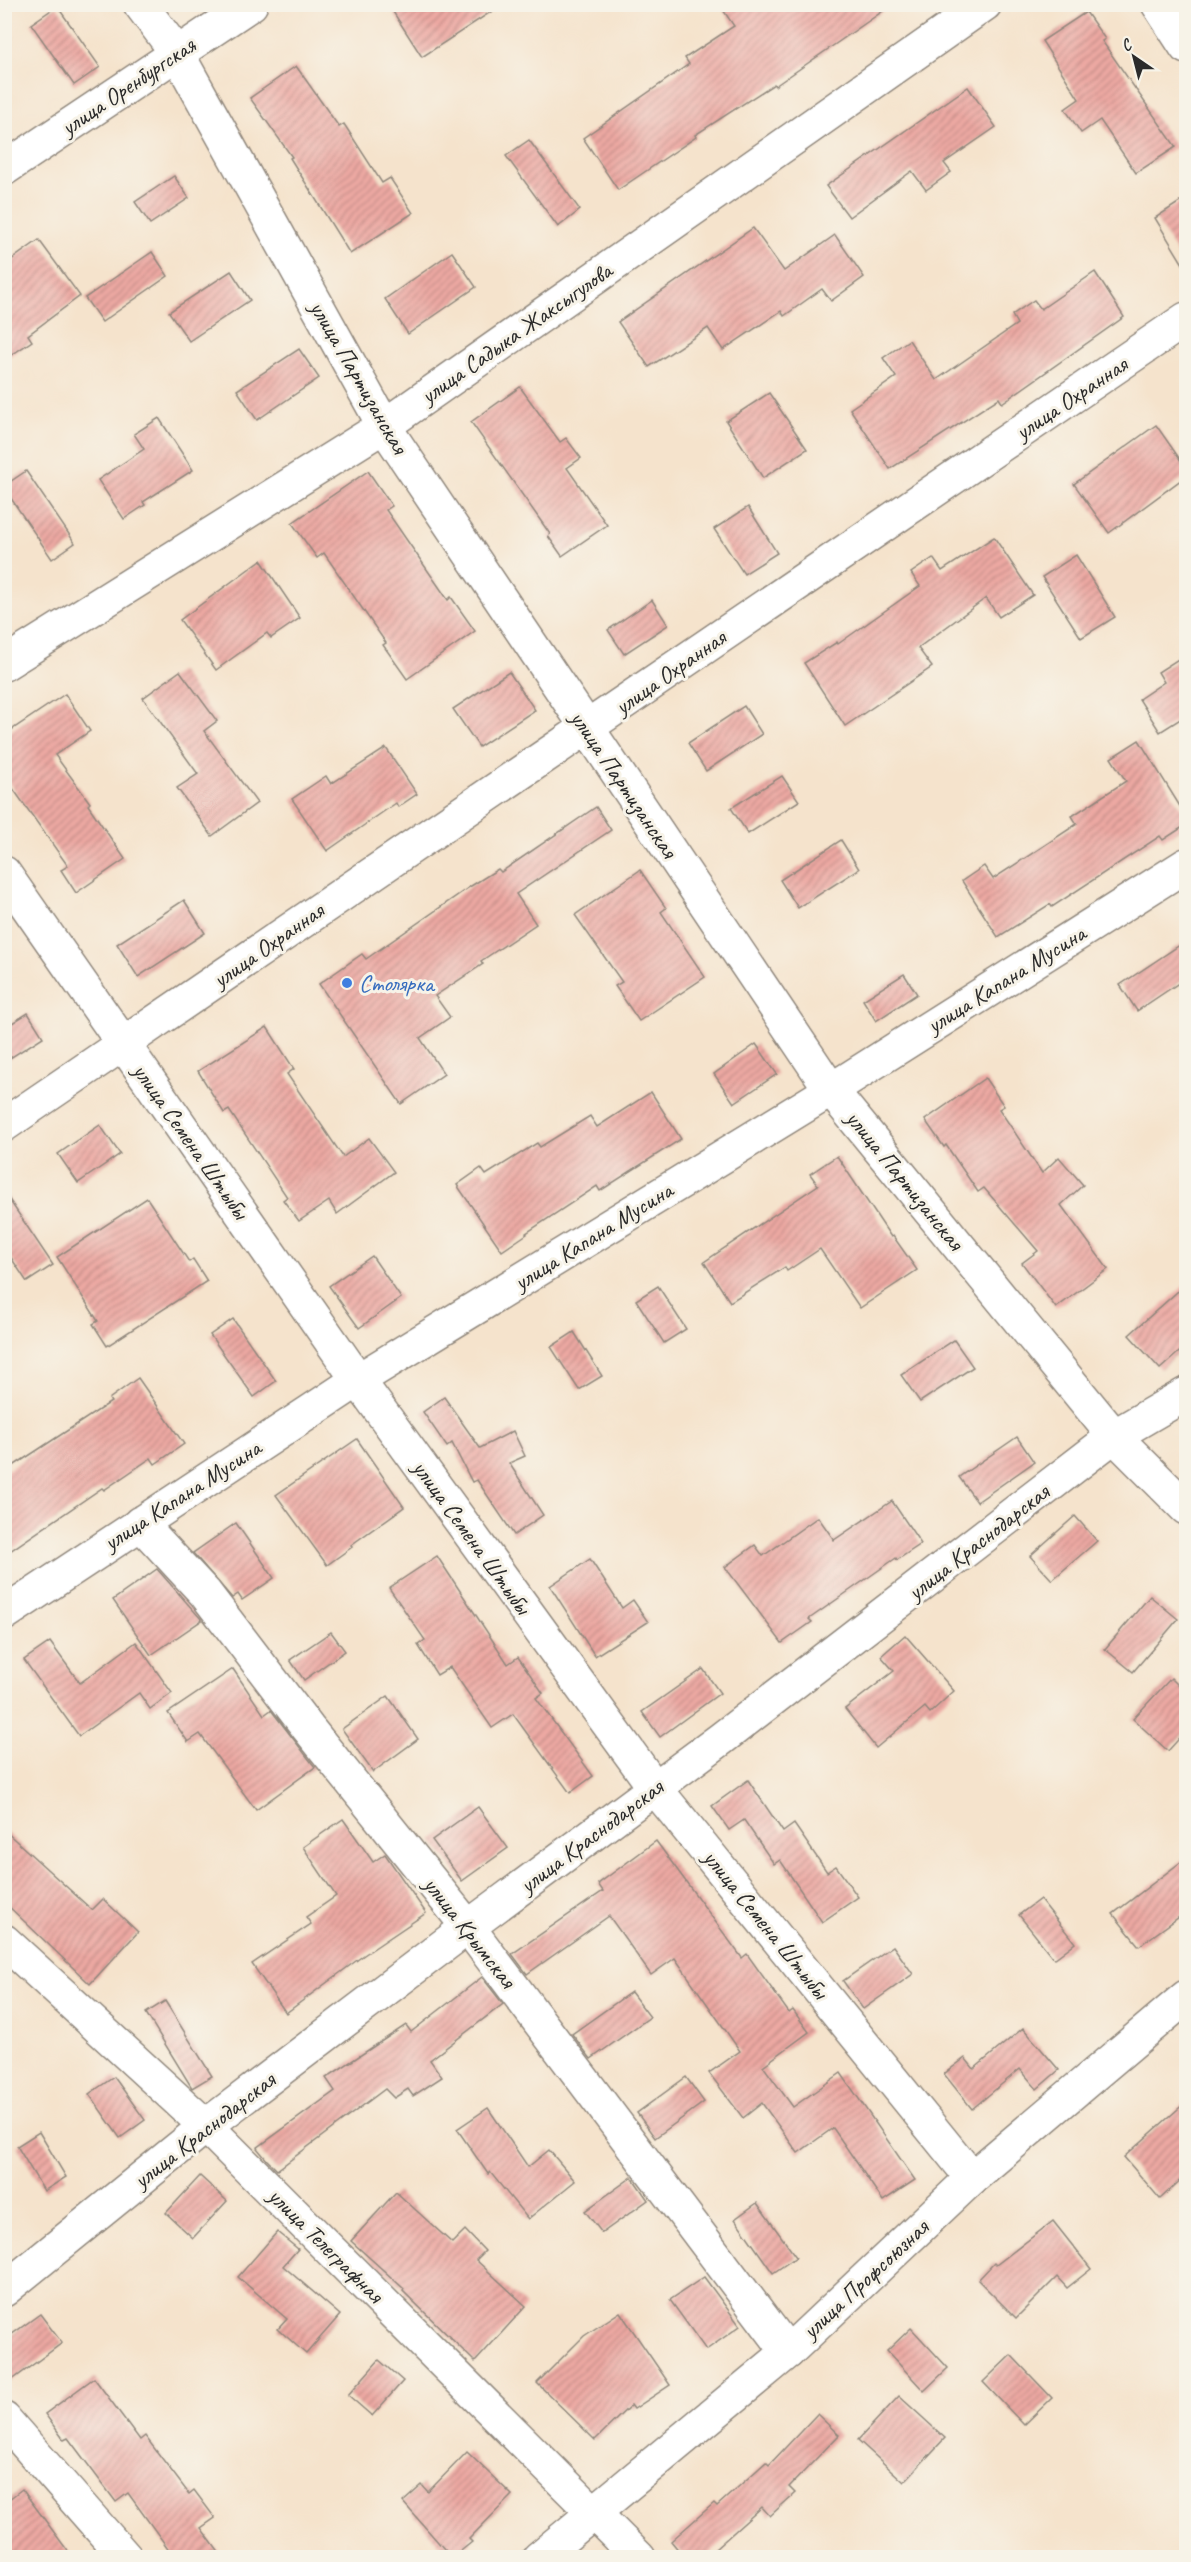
<svg xmlns="http://www.w3.org/2000/svg" width="1191" height="2562" viewBox="0 0 1191 2562" font-family="Caveat,sans-serif">
	<style>
		.building { fill: url(#building-hatch) }
		.lines { fill: none; stroke-linecap: round; stroke-linejoin: round }
		.minor-casing { stroke: #90877c; stroke-width: 36 }
		.minor { stroke: #fff; stroke-width: 33 }
		.shop-dot { fill: #3f7fe0; stroke: #f7f3e8; stroke-width: 2 }
		.labels { text-anchor: middle; stroke-width: 6; stroke-linejoin: round; paint-order: stroke }
		.street-label { font-size: 24px; fill: #2b2b2b; stroke: #f7f3e8 }
		.shop-label { font-size: 24px; fill: #366cbe; stroke: #f7f3e8; text-anchor: start }
	</style>
	<defs>
		<pattern id="building-hatch" width="6" height="6" patternUnits="userSpaceOnUse" patternTransform="scale(1.5)"><rect width="6" height="6" fill="#eda9a3"/><path d="M-1 1l2-2M0 6l6-6M5 7l2-2" fill="none" stroke="#c08a85"/></pattern>
	</defs>
	<rect width="100%" height="100%" fill="#f7f3e8"/>
	<filter id="ink" filterUnits="userSpaceOnUse"><feTurbulence type="fractalNoise" baseFrequency=".0167" numOctaves="2"/><feDisplacementMap in="SourceGraphic" scale="12" xChannelSelector="R" yChannelSelector="G"/><feConvolveMatrix kernelMatrix="1 2 1 2 8 2 1 2 1" color-interpolation-filters="sRGB"/></filter>
	<filter id="wash" filterUnits="userSpaceOnUse"><feTurbulence type="fractalNoise" baseFrequency=".008" numOctaves="4" result="noise"/><feDisplacementMap in="SourceGraphic" scale="24" xChannelSelector="R" yChannelSelector="G"/><feGaussianBlur stdDeviation="1.35" result="paint"/><feColorMatrix in="noise" values="0 0 0 0 0 0 0 0 0 0 0 0 0 0 0 0 0 1.4 0 .05"/><feComposite in="paint" operator="in"/></filter>
	<g filter="url(#wash)">
		<rect width="100%" height="100%" fill="#f5e3cc"/>
		<g id="blocks">
			<!-- building -->
			<g class="building">
				<polygon points="388,4 503,4 422,57"/>
				<polygon points="719,4 893,4 775,86 774,84 695,135 696,137 618,190 583,138 689,64 685,58 734,26"/>
				<polygon points="57,6 100,67 74,85 31,24"/>
				<polygon points="1086,12 1105,39 1102,41 1176,147 1136,173 1100,120 1081,133 1065,109 1079,99 1042,41"/>
				<polygon points="296,66 339,127 344,124 382,183 390,178 413,213 350,254 290,158 292,157 250,98"/>
				<polygon points="968,87 996,127 944,163 951,172 926,190 912,171 849,217 826,186"/>
				<polygon points="529,140 580,210 558,227 506,156"/>
				<polygon points="174,176 189,198 150,224 135,202"/>
				<polygon points="1186,198 1186,269 1155,218"/>
				<polygon points="753,228 784,271 835,235 864,277 831,301 822,289 784,316 781,311 723,350 708,328 649,367 618,322"/>
				<polygon points="39,240 80,296 28,335 32,341 4,360 4,265"/>
				<polygon points="152,252 168,276 102,322 85,298"/>
				<polygon points="452,252 476,287 408,334 385,299"/>
				<polygon points="231,271 250,300 189,341 169,312"/>
				<polygon points="1095,272 1124,317 1002,403 999,398 890,469 850,409 896,377 883,358 909,340 936,380 1017,324 1012,315 1034,300 1041,309"/>
				<polygon points="299,349 319,378 257,420 237,390"/>
				<polygon points="520,387 560,442 566,438 581,458 567,468 607,525 562,556 548,536 550,534 471,422"/>
				<polygon points="769,393 807,449 763,478 726,421"/>
				<polygon points="159,418 193,470 143,502 145,505 124,519 98,480 144,449 134,434"/>
				<polygon points="1156,425 1186,468 1186,476 1109,533 1074,484"/>
				<polygon points="26,471 75,543 52,559 4,488 4,486"/>
				<polygon points="368,471 392,506 386,510 448,600 451,597 475,631 407,679 383,645 386,643 324,553 317,558 292,523"/>
				<polygon points="748,507 777,553 744,574 714,529"/>
				<polygon points="994,537 1033,595 999,617 986,598 918,648 932,667 845,726 804,663 837,642 838,644 920,586 911,573 933,558 942,571"/>
				<polygon points="1076,555 1115,617 1081,638 1042,577"/>
				<polygon points="261,560 300,618 271,638 267,633 216,670 180,620"/>
				<polygon points="652,600 668,625 624,654 608,630"/>
				<polygon points="1186,654 1186,718 1185,716 1160,732 1139,699 1164,682 1158,672"/>
				<polygon points="180,671 217,721 204,731 257,803 212,836 177,788 198,774 143,698"/>
				<polygon points="509,672 535,710 479,747 453,709"/>
				<polygon points="65,694 90,731 55,755 90,803 88,805 125,859 76,893 61,870 68,866 4,776 4,735"/>
				<polygon points="744,706 762,734 706,771 688,743"/>
				<polygon points="1139,740 1186,816 1186,825 1163,840 1160,836 1052,907 1050,904 998,937 962,881 984,866 993,879 1077,824 1072,816 1126,781 1111,758"/>
				<polygon points="386,748 417,794 398,807 396,803 327,851 292,799 326,776 331,784"/>
				<polygon points="782,776 799,801 748,834 731,808"/>
				<polygon points="596,807 611,830 516,894 536,924 481,961 483,964 435,996 450,1017 420,1038 444,1074 401,1104 319,984 362,954 366,959 471,886 498,869 501,872"/>
				<polygon points="841,840 859,869 798,908 780,880"/>
				<polygon points="640,870 666,908 661,912 705,977 639,1021 615,986 622,982 575,915"/>
				<polygon points="184,900 205,933 138,977 117,944"/>
				<polygon points="1186,941 1186,978 1137,1011 1120,985"/>
				<polygon points="904,974 917,994 876,1021 863,1000"/>
				<polygon points="28,1013 43,1037 4,1062 4,1028"/>
				<polygon points="267,1027 294,1069 287,1074 343,1157 369,1138 394,1172 337,1214 329,1201 299,1221 283,1200 287,1197 229,1110 224,1113 198,1071"/>
				<polygon points="756,1044 777,1074 734,1103 714,1074"/>
				<polygon points="985,1078 1004,1106 999,1109 1042,1173 1059,1157 1083,1185 1061,1205 1108,1269 1056,1308 1022,1263 1038,1251 984,1188 978,1192 946,1145 944,1147 925,1120"/>
				<polygon points="651,1092 681,1139 600,1191 597,1186 526,1233 527,1234 502,1251 457,1185 481,1168 486,1175 537,1143 540,1147 590,1116 597,1127"/>
				<polygon points="100,1125 120,1154 78,1183 58,1154"/>
				<polygon points="837,1156 891,1237 893,1236 917,1270 860,1308 820,1249 787,1271 785,1267 730,1302 704,1262 818,1185 810,1174"/>
				<polygon points="4,1192 53,1265 27,1282 4,1247"/>
				<polygon points="147,1198 189,1262 193,1259 207,1281 107,1346 93,1324 98,1321 57,1257"/>
				<polygon points="372,1256 401,1298 359,1328 329,1286"/>
				<polygon points="1186,1284 1186,1346 1160,1369 1129,1335"/>
				<polygon points="658,1286 686,1329 664,1343 636,1300"/>
				<polygon points="233,1319 276,1381 254,1397 210,1335"/>
				<polygon points="574,1332 602,1376 579,1390 551,1347"/>
				<polygon points="954,1340 973,1367 920,1402 901,1375"/>
				<polygon points="138,1378 184,1444 155,1464 151,1458 104,1490 102,1488 4,1555 4,1472 111,1402 109,1399"/>
				<polygon points="444,1397 480,1448 513,1431 525,1456 509,1463 543,1515 514,1535 477,1480 472,1482 452,1443 447,1447 423,1412"/>
				<polygon points="1017,1437 1034,1462 977,1502 959,1477"/>
				<polygon points="357,1439 404,1507 351,1545 352,1547 327,1565 276,1495"/>
				<polygon points="892,1501 921,1544 897,1560 896,1558 809,1619 812,1622 782,1643 725,1567 755,1545 763,1556 818,1517 834,1540"/>
				<polygon points="1075,1516 1097,1541 1052,1580 1030,1556"/>
				<polygon points="236,1523 274,1578 242,1600 238,1594 232,1598 193,1553"/>
				<polygon points="437,1556 508,1664 518,1657 543,1693 536,1698 593,1776 570,1793 513,1714 492,1728 450,1667 437,1675 418,1645 425,1640 389,1588"/>
				<polygon points="590,1559 622,1608 633,1600 648,1622 595,1656 550,1586"/>
				<polygon points="157,1569 202,1620 151,1655 113,1600"/>
				<polygon points="1150,1596 1178,1619 1133,1672 1105,1649"/>
				<polygon points="331,1632 345,1651 304,1680 290,1660"/>
				<polygon points="905,1635 954,1691 930,1713 925,1707 876,1748 845,1709 894,1671 881,1656"/>
				<polygon points="50,1642 80,1683 136,1642 172,1693 150,1709 139,1693 79,1736 24,1660"/>
				<polygon points="233,1669 264,1715 271,1710 315,1767 256,1810 200,1734 188,1742 168,1713"/>
				<polygon points="703,1669 720,1693 660,1737 642,1712"/>
				<polygon points="1171,1678 1186,1693 1186,1731 1168,1751 1133,1719"/>
				<polygon points="388,1696 418,1739 373,1772 342,1729"/>
				<polygon points="748,1780 783,1832 794,1824 827,1872 836,1866 858,1897 822,1922 780,1860 774,1864 744,1820 729,1830 712,1806"/>
				<polygon points="478,1807 508,1848 462,1881 432,1840"/>
				<polygon points="343,1819 373,1862 385,1854 426,1913 364,1955 286,2013 252,1964 311,1924 306,1917 336,1896 303,1847"/>
				<polygon points="4,1830 92,1910 103,1899 138,1932 90,1984 4,1902"/>
				<polygon points="656,1841 742,1958 747,1954 789,2013 793,2010 809,2032 763,2066 793,2107 841,2073 915,2180 883,2201 833,2128 798,2153 762,2103 743,2118 709,2073 740,2051 675,1958 651,1975 609,1916 527,1974 512,1954 603,1891 598,1884"/>
				<polygon points="1186,1858 1186,1912 1139,1946 1113,1914"/>
				<polygon points="1040,1899 1075,1943 1054,1959 1019,1915"/>
				<polygon points="893,1946 913,1974 863,2009 843,1981"/>
				<polygon points="482,1977 503,2004 430,2060 442,2077 413,2096 408,2089 394,2098 385,2089 277,2170 267,2160 257,2148 335,2091 326,2078 406,2025 411,2032"/>
				<polygon points="631,1992 650,2017 591,2059 572,2034"/>
				<polygon points="165,2001 212,2076 192,2088 146,2013"/>
				<polygon points="1023,2028 1059,2070 1037,2089 1020,2069 972,2109 944,2074 965,2058 974,2069"/>
				<polygon points="114,2077 145,2120 120,2138 89,2094"/>
				<polygon points="686,2077 704,2102 655,2138 637,2113"/>
				<polygon points="1186,2102 1186,2175 1160,2199 1124,2157"/>
				<polygon points="488,2108 528,2167 549,2150 575,2181 528,2219 490,2172 488,2174 457,2129"/>
				<polygon points="39,2132 66,2177 44,2191 17,2146"/>
				<polygon points="200,2176 227,2201 193,2238 166,2213"/>
				<polygon points="632,2177 648,2200 602,2233 585,2211"/>
				<polygon points="396,2192 452,2243 465,2230 485,2251 476,2260 526,2306 475,2362 403,2291 404,2289 351,2241"/>
				<polygon points="757,2203 796,2257 773,2273 735,2219"/>
				<polygon points="1053,2221 1091,2269 1067,2288 1057,2277 1016,2318 978,2280 994,2263 996,2265"/>
				<polygon points="277,2232 298,2249 283,2266 340,2315 306,2354 278,2329 287,2319 238,2277"/>
				<polygon points="704,2277 740,2326 706,2350 670,2300"/>
				<polygon points="620,2312 670,2385 634,2409 631,2405 595,2440 537,2383 584,2336"/>
				<polygon points="40,2314 62,2343 4,2386 4,2340"/>
				<polygon points="911,2328 948,2368 924,2391 887,2351"/>
				<polygon points="1011,2355 1052,2398 1024,2425 983,2382"/>
				<polygon points="379,2360 403,2381 372,2416 348,2395"/>
				<polygon points="94,2378 140,2440 145,2436 189,2494 194,2490 215,2518 201,2528 223,2558 175,2558 128,2493 116,2502 68,2438 64,2440 45,2414"/>
				<polygon points="899,2396 945,2438 904,2482 858,2440"/>
				<polygon points="817,2414 839,2435 789,2487 795,2493 770,2516 762,2507 705,2558 685,2558 671,2541 714,2503 717,2506 766,2462 769,2465"/>
				<polygon points="467,2452 512,2495 469,2539 472,2542 452,2558 403,2502 422,2485 428,2492"/>
				<polygon points="22,2489 73,2558 4,2558 4,2503"/>
			</g>
		</g>
	</g>
	<g filter="url(#ink)">
		<use href="#blocks" fill-opacity="0" stroke="#90877c" stroke-width="1.5"/>
		<g class="lines">
			<defs>
				<g id="minor">
					<polyline points="140,4 177,53 384,426 831,1090 1114,1436 1186,1508"/>
					<polyline points="1158,4 1186,47"/>
					<polyline points="4,169 251,4"/>
					<polyline points="4,664 384,426 985,4"/>
					<polyline points="4,873 358,1380 655,1788 972,2178"/>
					<path d="M4,1125C399,857 792,587 1186,319"/>
					<polyline points="140,1523 205,1593 308,1728 468,1927 788,2352"/>
					<polyline points="4,1614 358,1380 831,1090 1186,865"/>
					<polyline points="4,1941 206,2126 639,2558"/>
					<polyline points="4,2290 206,2126 468,1927 721,1739 1114,1436 1186,1394"/>
					<polyline points="4,2419 126,2558"/>
					<polyline points="539,2558 788,2352 972,2178 1186,1997"/>
				</g>
			</defs>
			<!-- minor casing -->
			<use href="#minor" class="minor-casing"/>
			<!-- minor -->
			<use href="#minor" class="minor"/>
		</g>
	</g>
	<!-- markers -->
	<circle class="shop-dot" cx="347" cy="983" r="6"/>
	<g class="labels">
		<!-- street labels -->
		<g class="street-label">
			<text transform="translate(128 86) rotate(-34)" y="8">улица Оренбургская</text>
			<text transform="translate(516 333) rotate(-35)" y="8">улица Садыка Жаксыгулова</text>
			<text transform="translate(359 377) rotate(60)" y="8">улица Партизанская</text>
			<text transform="translate(1071 398) rotate(-34)" y="8">улица Охранная</text>
			<text transform="translate(670 672) rotate(-35)" y="8">улица Охранная</text>
			<text transform="translate(624 784) rotate(56)" y="8">улица Партизанская</text>
			<text transform="translate(268 945) rotate(-35)" y="8">улица Охранная</text>
			<text transform="translate(1006 979) rotate(-32)" y="8">улица Капана Мусина</text>
			<text transform="translate(191 1141) rotate(55)" y="8">улица Семена Штыбы</text>
			<text transform="translate(905 1180) rotate(51)" y="8">улица Партизанская</text>
			<text transform="translate(593 1236) rotate(-32)" y="8">улица Капана Мусина</text>
			<text transform="translate(182 1495) rotate(-33)" y="8">улица Капана Мусина</text>
			<text transform="translate(472 1537) rotate(54)" y="8">улица Семена Штыбы</text>
			<text transform="translate(978 1542) rotate(-38)" y="8">улица Краснодарская</text>
			<text transform="translate(591 1836) rotate(-37)" y="8">улица Краснодарская</text>
			<text transform="translate(766 1924) rotate(51)" y="8">улица Семена Штыбы</text>
			<text transform="translate(470 1932) rotate(52)" y="8">улица Крымская</text>
			<text transform="translate(204 2130) rotate(-38)" y="8">улица Краснодарская</text>
			<text transform="translate(326 2245) rotate(45)" y="8">улица Телеграфная</text>
			<text transform="translate(865 2279) rotate(-43)" y="8">улица Профсоюзная</text>
		</g>
		<!-- shop labels -->
		<g class="shop-label">
			<text x="359" y="991">Столярка</text>
		</g>
	</g>
	<!-- margin -->
	<rect width="1191" height="2562" fill="none" stroke="#f7f3e8" stroke-width="24"/>
	<!-- north arrow -->
	<g transform="translate(1134 57) rotate(325)" stroke="#f7f3e8" stroke-width="4.5" paint-order="stroke">
	<path d="M0-4.5L10 22L0 15L-10 22Z" fill="#2b2b2b"/>
	<text y="-9" font-size="16" font-weight="bold" text-anchor="middle" fill="#2b2b2b">С</text>
	</g>
</svg>
